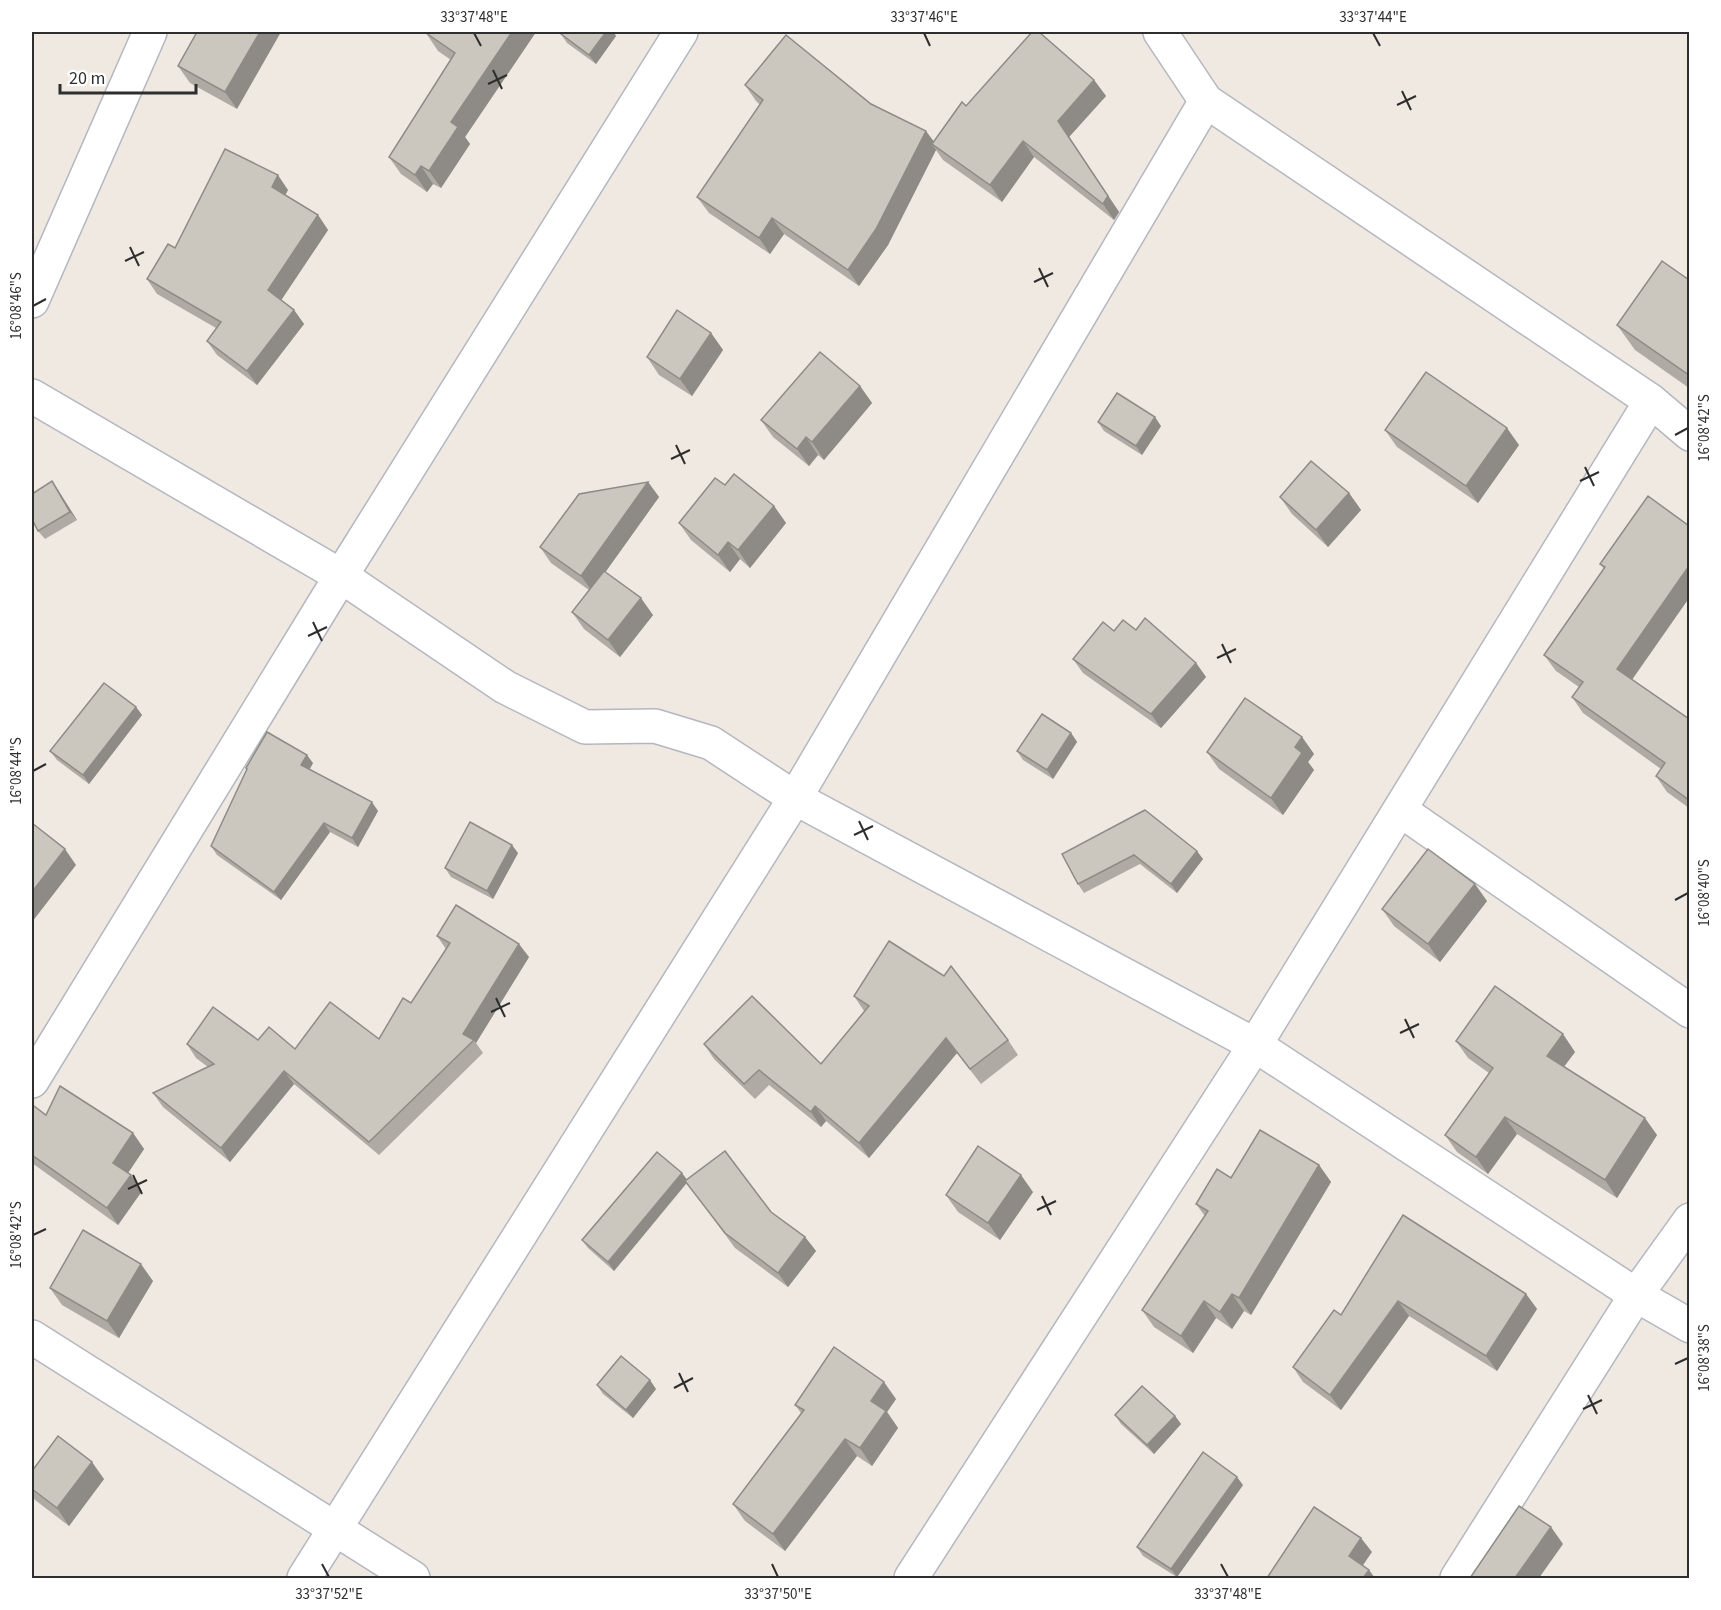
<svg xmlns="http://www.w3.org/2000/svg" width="1721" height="1610" viewBox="0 0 1721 1610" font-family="'Source Sans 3',sans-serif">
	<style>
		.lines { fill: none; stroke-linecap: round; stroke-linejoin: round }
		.minor-casing { stroke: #b4b7c1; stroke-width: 36 }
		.minor { stroke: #fff; stroke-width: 33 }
		.wall { fill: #afaba4 }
		.shaded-wall { fill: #8e8b86 }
		.building { fill: #cbc7bf; stroke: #8e8b86; stroke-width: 1.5 }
		.ticks { fill: none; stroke: #2e2e2e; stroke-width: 2 }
		.neatline { fill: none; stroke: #2e2e2e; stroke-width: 2 }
		.ticks-label { font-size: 15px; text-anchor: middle; fill: #2e2e2e }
	</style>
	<rect width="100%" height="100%" fill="#efe9e1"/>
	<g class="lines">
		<defs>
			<g id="minor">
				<polyline points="1160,32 1206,101 1651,401 1690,434"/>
				<polyline points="32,301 150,32"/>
				<polyline points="32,396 341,576 505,687 585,727 655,726 711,743 795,798 1255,1045 1636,1295 1690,1326"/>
				<polyline points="1400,810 1690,1011"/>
				<polyline points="32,1081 341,576 681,32"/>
				<polyline points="32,1337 413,1578"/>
				<polyline points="304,1578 795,798 1206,101"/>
				<polyline points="911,1578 1255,1045 1651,401"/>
				<polyline points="1457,1578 1636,1295 1690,1220"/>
			</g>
		</defs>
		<!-- minor casing -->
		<use href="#minor" class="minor-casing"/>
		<!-- minor -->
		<use href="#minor" class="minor"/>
	</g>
	<!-- wall -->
	<g class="wall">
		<polygon points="197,32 237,109 190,83 178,66"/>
		<polygon points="427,32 536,32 465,137 470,144 441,188 433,184 427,192 401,174 389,157 451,60 438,51 426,33"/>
		<polygon points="563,32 613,32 616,36 596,64 567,43 561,34"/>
		<polygon points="1094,80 1106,96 1069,137 1119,212 1114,220 1034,157 1002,202 943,160 936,150 888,245 859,286 784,234 770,254 709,213 697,197 760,105 756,101 745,85 871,104 934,141 966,106"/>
		<polygon points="288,190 285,195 318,215 328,230 281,300 294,310 304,324 257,385 217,355 207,341 216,328 157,294 147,279 175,248"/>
		<polygon points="1689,280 1689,388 1635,350 1617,325"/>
		<polygon points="711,333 723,350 692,396 659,375 647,357"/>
		<polygon points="860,386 872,403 824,460 818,455 809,466 773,437 761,420"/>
		<polygon points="1098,422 1161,426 1142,455 1104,431"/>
		<polygon points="1385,430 1519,445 1478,503 1397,447"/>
		<polygon points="52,481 77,520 45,539 38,531"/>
		<polygon points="648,482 659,497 605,572 653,615 620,657 584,629 572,612 589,590 551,563 540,547"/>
		<polygon points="725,485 774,506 786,523 750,568 740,559 730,572 691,540 679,523"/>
		<polygon points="1349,493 1361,510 1328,547 1292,514 1280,497"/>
		<polygon points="1600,564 1689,598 1632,680 1689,719 1689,808 1667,792 1656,776 1661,769 1583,713 1572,697 1579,687 1556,671 1544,655 1604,569"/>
		<polygon points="1136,630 1196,663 1206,677 1161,728 1083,673 1073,659 1114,631"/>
		<polygon points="136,707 142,715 89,784 57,760 50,751"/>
		<polygon points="1071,733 1077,742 1053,779 1023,760 1017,751"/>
		<polygon points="1302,737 1314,754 1308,762 1314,770 1283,815 1219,769 1207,752"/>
		<polygon points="313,763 310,769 378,811 358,847 330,832 281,900 217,855 211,846 247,770 246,768"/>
		<polygon points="1145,810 1203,859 1177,893 1140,864 1084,893 1078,884"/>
		<polygon points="518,853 493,899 451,877 445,868"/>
		<polygon points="1487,901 1440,962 1394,926 1382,909"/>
		<polygon points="437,936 529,957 476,1043 483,1053 379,1155 294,1084 230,1162 163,1107 153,1093 208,1067 196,1058 187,1044 258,1040 295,1049 379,1039 411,1003 446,949"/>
		<polygon points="854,996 1008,1040 1018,1055 981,1084 957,1053 869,1158 826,1121 821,1127 769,1085 755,1099 714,1059 704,1044 821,1064 864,1011"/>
		<polygon points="1456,1041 1575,1052 1564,1067 1657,1135 1617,1198 1517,1134 1488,1174 1457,1152 1445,1135 1489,1073 1468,1058"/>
		<polygon points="32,1109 46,1115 133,1133 144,1149 128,1173 142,1191 118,1225 32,1163"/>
		<polygon points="1319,1165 1331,1182 1251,1315 1244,1311 1232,1329 1216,1318 1193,1353 1154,1327 1142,1310 1205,1216 1196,1204 1231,1178"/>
		<polygon points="687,1180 771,1212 805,1237 816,1251 788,1287 735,1248 687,1183 614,1271 588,1248 582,1240"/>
		<polygon points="1033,1192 1000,1240 958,1212 946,1195"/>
		<polygon points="1403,1215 1526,1294 1537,1309 1497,1371 1409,1316 1341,1410 1303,1382 1293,1367 1341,1315"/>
		<polygon points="153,1281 119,1338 62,1305 50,1288"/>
		<polygon points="597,1385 656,1389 633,1418 603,1394"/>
		<polygon points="896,1399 887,1412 898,1428 872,1466 857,1456 785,1551 745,1521 733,1504 801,1413 795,1405"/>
		<polygon points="1115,1415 1175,1416 1181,1424 1154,1454 1121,1424"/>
		<polygon points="32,1471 104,1479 69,1526 35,1500 32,1495"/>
		<polygon points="1243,1485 1177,1577 1143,1556 1137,1547"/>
	</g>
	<!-- shaded-wall -->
	<g class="shaded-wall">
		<polygon points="260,32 281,32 237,109 225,92"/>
		<polygon points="512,32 536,32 465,137 470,144 441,188 429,171 451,122"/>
		<polygon points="606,32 613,32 616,36 596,64 589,55"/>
		<polygon points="1094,80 1106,96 1069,137 1119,212 1114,220 1103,204 1058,121"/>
		<polygon points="926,131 938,147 932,144 936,150 888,245 859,286 848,270"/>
		<polygon points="1023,141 1034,157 1002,202 990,185"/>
		<polygon points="421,166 433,184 427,192 415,175"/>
		<polygon points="278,175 288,190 282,201 272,187"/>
		<polygon points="318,215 328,230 278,305 268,290"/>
		<polygon points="772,218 784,234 770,254 759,238"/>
		<polygon points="294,310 304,324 257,385 247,371"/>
		<polygon points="711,333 723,350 692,396 680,379"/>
		<polygon points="860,386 872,403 824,460 812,442"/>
		<polygon points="1155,417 1161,426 1142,455 1136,446"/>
		<polygon points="1507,428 1519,445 1478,503 1466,486"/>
		<polygon points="806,437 818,455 809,466 797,449"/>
		<polygon points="52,481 58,490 77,520 70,512"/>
		<polygon points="648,482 659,497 592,591 581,576"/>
		<polygon points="1349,493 1361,510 1328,547 1316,530"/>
		<polygon points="774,506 786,523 750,568 738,550"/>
		<polygon points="728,542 740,559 730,572 718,555"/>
		<polygon points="1689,566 1689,598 1628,685 1617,669"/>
		<polygon points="641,598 653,615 620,657 608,640"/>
		<polygon points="1196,663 1206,677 1161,728 1151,714"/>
		<polygon points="136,707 142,715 89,784 83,775"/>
		<polygon points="1071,733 1077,742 1053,779 1047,770"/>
		<polygon points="1302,737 1314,754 1308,762 1314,770 1283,815 1271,798 1295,747"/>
		<polygon points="307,755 313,763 307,773 301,765"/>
		<polygon points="372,802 378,811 358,847 352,838"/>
		<polygon points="324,823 330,832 281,900 274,892"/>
		<polygon points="512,845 518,853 493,899 487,891"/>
		<polygon points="65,849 76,865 32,922 32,892"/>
		<polygon points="1197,851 1203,859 1177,893 1171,884"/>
		<polygon points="1475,884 1487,901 1440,962 1428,944"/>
		<polygon points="519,944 529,957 476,1043 474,1040 463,1034"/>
		<polygon points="1563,1034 1575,1052 1559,1073 1547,1056"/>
		<polygon points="946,1038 957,1053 869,1158 859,1143"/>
		<polygon points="284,1071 294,1084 230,1162 221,1148"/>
		<polygon points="815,1106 826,1121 821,1127 811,1112"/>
		<polygon points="1505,1117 1517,1134 1488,1174 1476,1157"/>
		<polygon points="1645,1118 1657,1135 1617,1198 1605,1180"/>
		<polygon points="133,1133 144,1149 124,1179 113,1163"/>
		<polygon points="1319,1165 1331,1182 1251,1315 1239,1298"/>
		<polygon points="682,1173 688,1181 614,1271 608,1262"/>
		<polygon points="131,1175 142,1191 118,1225 107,1208"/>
		<polygon points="1021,1175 1033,1192 1000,1240 988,1223"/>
		<polygon points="805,1237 816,1251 788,1287 778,1273"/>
		<polygon points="141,1264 153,1281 119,1338 107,1321"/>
		<polygon points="1232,1294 1244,1311 1232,1329 1220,1312"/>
		<polygon points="1526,1294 1537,1309 1497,1371 1486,1356"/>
		<polygon points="1204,1301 1216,1318 1193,1353 1181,1336"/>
		<polygon points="1398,1301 1409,1316 1341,1410 1330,1395"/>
		<polygon points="650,1380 656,1389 633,1418 626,1410"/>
		<polygon points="884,1382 896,1399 887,1412 898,1428 872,1466 860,1448 871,1401"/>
		<polygon points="1175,1416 1181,1424 1154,1454 1147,1445"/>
		<polygon points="845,1439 857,1456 785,1551 773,1534"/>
		<polygon points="92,1462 104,1479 69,1526 57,1508"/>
		<polygon points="1237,1477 1243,1485 1177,1577 1171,1569"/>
		<polygon points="1551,1527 1563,1544 1539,1578 1515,1578"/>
		<polygon points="1361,1538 1372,1552 1359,1571 1349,1556"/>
		<polygon points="1369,1570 1375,1578 1363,1578"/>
	</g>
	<!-- building -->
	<g class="building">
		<polygon points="197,32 260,32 225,92 178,66"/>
		<polygon points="427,32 512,32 451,122 458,127 429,171 421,166 415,175 389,157 455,53 426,33"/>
		<polygon points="563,32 606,32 589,55 561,34"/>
		<polygon points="1032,32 1039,32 1094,80 1058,121 1108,196 1103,204 1023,141 990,185 932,144 962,102 966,106"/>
		<polygon points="786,35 871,104 926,131 876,229 848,270 772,218 759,238 697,197 763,100 745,85"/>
		<polygon points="225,149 278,175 272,187 318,215 268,290 294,310 247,371 207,341 221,322 147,279 168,244 175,248"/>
		<polygon points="1662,261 1689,280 1689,375 1617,325"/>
		<polygon points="677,310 711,333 680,379 647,357"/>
		<polygon points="820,352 860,386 812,442 806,437 797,449 761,420"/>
		<polygon points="1426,372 1507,428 1466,486 1385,430"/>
		<polygon points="1117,393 1155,417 1136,446 1098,422"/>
		<polygon points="1311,461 1349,493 1316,530 1280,497"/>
		<polygon points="734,474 774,506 738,550 728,542 718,555 679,523 715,478 725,485"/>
		<polygon points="52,481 70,512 38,531 32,519 32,494"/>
		<polygon points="648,482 581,576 540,547 579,494"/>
		<polygon points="1648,496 1689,526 1689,566 1617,669 1689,719 1689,800 1656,776 1665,763 1572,697 1583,682 1544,655 1605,567 1600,564"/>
		<polygon points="604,571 641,598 608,640 572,612"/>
		<polygon points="1145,618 1196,663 1151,714 1073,659 1103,622 1114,631 1123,620 1136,630"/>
		<polygon points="104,683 136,707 83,775 50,751"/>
		<polygon points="1245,698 1302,737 1295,747 1302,753 1271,798 1207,752"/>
		<polygon points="1042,714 1071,733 1047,770 1017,751"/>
		<polygon points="267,732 307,755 301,765 372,802 352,838 324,823 274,892 211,846 247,769 246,768"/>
		<polygon points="1145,810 1197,851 1171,884 1134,855 1078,884 1062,854"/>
		<polygon points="470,822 512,845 487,891 445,868"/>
		<polygon points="32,823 65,849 32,892"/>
		<polygon points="1428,849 1475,884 1428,944 1382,909"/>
		<polygon points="456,905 519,944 463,1034 474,1040 369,1142 284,1071 221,1148 153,1093 214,1064 187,1044 213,1007 258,1040 269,1027 295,1049 330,1002 379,1039 403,998 411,1003 450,943 437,936"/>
		<polygon points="889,941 944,976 951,966 1008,1040 970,1069 946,1038 859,1143 815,1106 811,1112 759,1070 744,1084 704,1044 752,996 821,1064 869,1006 854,996"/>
		<polygon points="1495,986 1563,1034 1547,1056 1645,1118 1605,1180 1505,1117 1476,1157 1445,1135 1493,1068 1456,1041"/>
		<polygon points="60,1086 133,1133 113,1163 131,1175 107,1208 32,1155 32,1109 34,1106 46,1115"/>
		<polygon points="1260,1130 1319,1165 1239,1298 1232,1294 1220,1312 1204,1301 1181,1336 1142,1310 1208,1211 1196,1204 1217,1169 1231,1178"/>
		<polygon points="978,1146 1021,1175 988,1223 946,1195"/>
		<polygon points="725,1151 771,1212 805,1237 778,1273 725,1233 685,1181"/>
		<polygon points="657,1152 682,1173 608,1262 582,1240"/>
		<polygon points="1403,1215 1526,1294 1486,1356 1398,1301 1330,1395 1293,1367 1334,1310 1341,1315"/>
		<polygon points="83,1230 141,1264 107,1321 50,1288"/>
		<polygon points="834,1347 884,1382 871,1401 886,1411 860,1448 845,1439 773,1534 733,1504 804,1410 795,1405"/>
		<polygon points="621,1356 650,1380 626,1410 597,1385"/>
		<polygon points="1142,1386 1175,1416 1147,1445 1115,1415"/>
		<polygon points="58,1436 92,1462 57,1508 32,1489 32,1471"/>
		<polygon points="1203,1452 1237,1477 1171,1569 1137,1547"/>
		<polygon points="1519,1506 1551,1527 1515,1578 1470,1578"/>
		<polygon points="1314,1507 1361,1538 1349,1556 1369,1570 1363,1578 1267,1578"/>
	</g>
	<!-- ticks -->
	<path class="ticks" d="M474,33L481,46M924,33L930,46M1373,33L1380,46M493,70L502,89M488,84L507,75M1402,91L1411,110M1397,105L1416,96M130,247L139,266M125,261L144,252M1039,268L1048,287M1034,282L1053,273M33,306L46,299M1675,435L1688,428M676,445L685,464M671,459L690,450M1585,467L1594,486M1580,481L1599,472M313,622L322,641M308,636L327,627M1222,644L1231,663M1217,658L1236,649M33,771L46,764M859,821L868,840M854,835L873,826M1675,900L1688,893M496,998L505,1017M491,1012L510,1003M1405,1019L1414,1038M1400,1033L1419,1024M133,1175L142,1194M128,1189L147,1180M1042,1196L1051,1215M1037,1210L1056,1201M33,1235L46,1229M1675,1364L1688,1358M679,1373L688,1392M674,1388L693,1378M1588,1395L1597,1414M1583,1409L1602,1400M322,1564L329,1577M772,1564L778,1577M1221,1564L1228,1577"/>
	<!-- border -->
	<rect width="1721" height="1610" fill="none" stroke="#ffffff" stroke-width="66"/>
	<!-- scale -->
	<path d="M60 84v9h136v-9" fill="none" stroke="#2e2e2e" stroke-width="3"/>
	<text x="69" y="84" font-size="18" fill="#2e2e2e" stroke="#ffffff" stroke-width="4.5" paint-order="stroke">20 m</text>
	<rect x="33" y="33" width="1655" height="1544" class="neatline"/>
	<g class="ticks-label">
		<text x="474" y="22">33°37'48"E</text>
		<text x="924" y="22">33°37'46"E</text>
		<text x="1373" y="22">33°37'44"E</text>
		<text transform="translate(16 306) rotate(-90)" y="5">16°08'46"S</text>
		<text transform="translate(1704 428) rotate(-90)" y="5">16°08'42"S</text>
		<text transform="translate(16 771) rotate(-90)" y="5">16°08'44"S</text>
		<text transform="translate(1704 893) rotate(-90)" y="5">16°08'40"S</text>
		<text transform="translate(16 1235) rotate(-90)" y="5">16°08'42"S</text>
		<text transform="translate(1704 1358) rotate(-90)" y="5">16°08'38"S</text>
		<text x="329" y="1599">33°37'52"E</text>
		<text x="778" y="1599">33°37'50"E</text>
		<text x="1228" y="1599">33°37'48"E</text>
	</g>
</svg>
